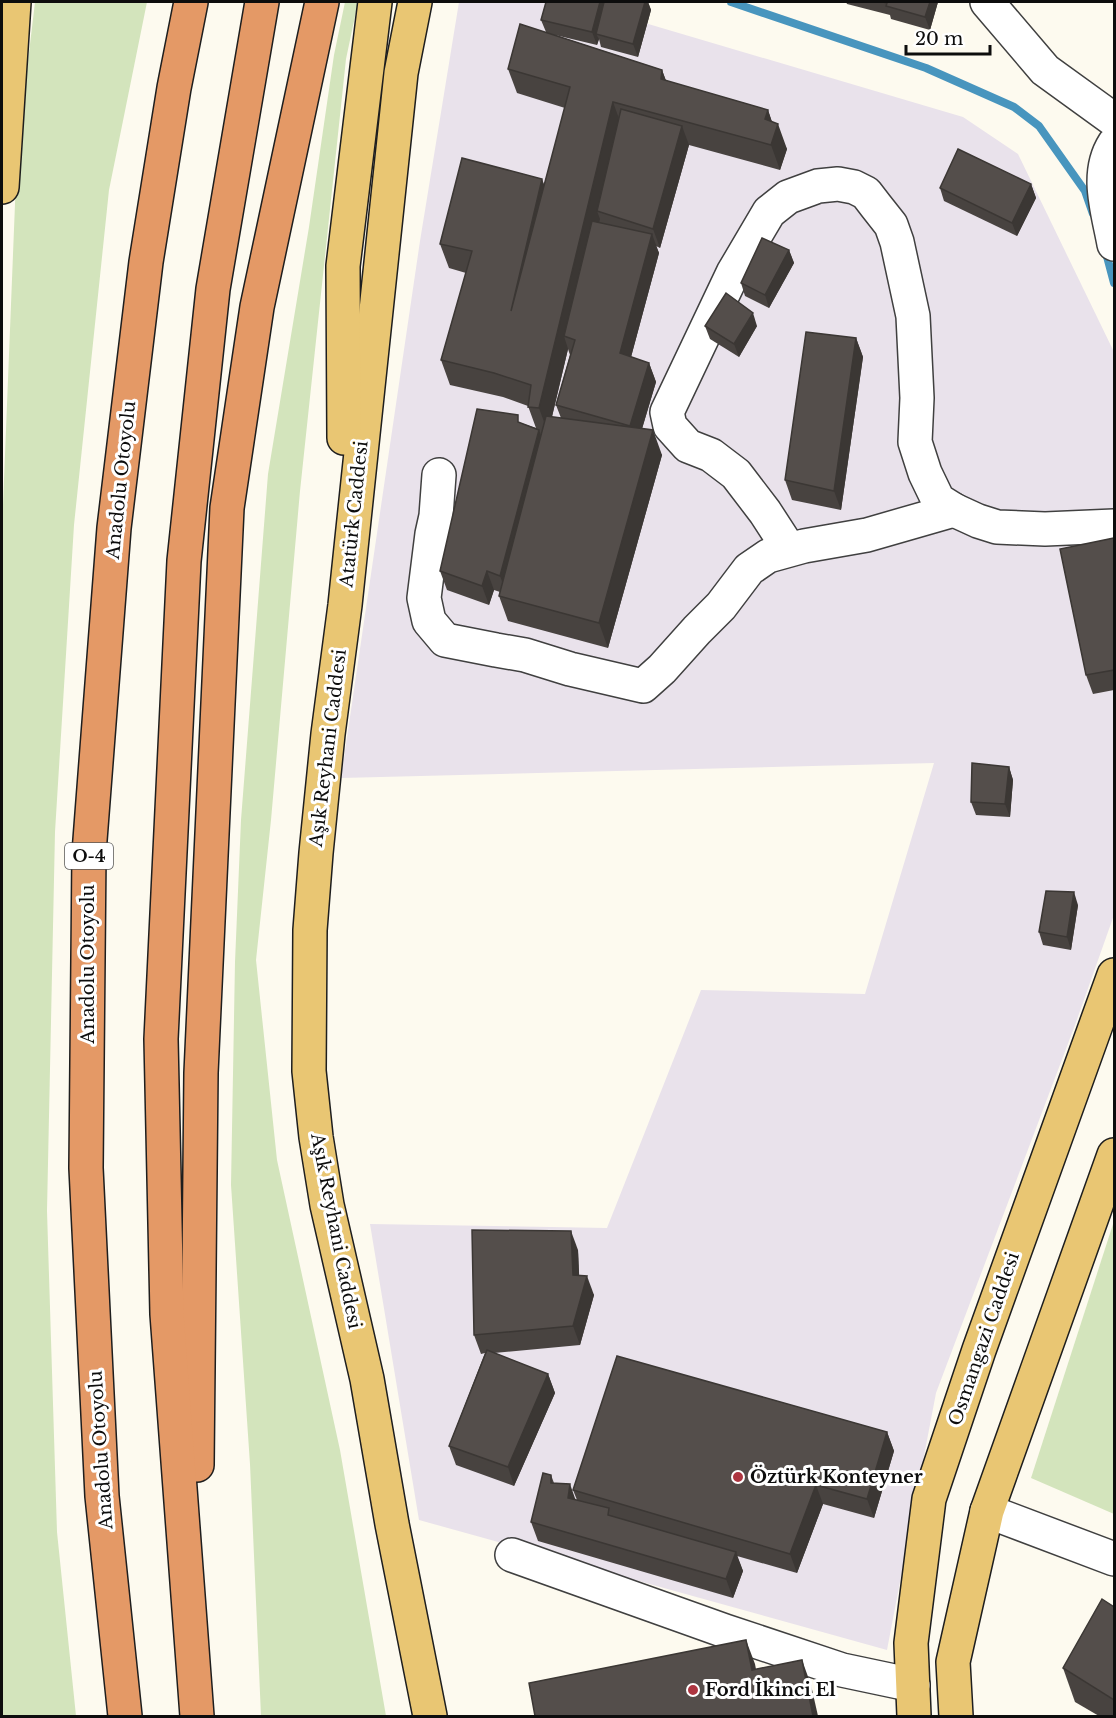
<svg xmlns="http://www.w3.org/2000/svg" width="1116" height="1718" viewBox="0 0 1116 1718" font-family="'Libre Baskerville',serif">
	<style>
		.industrial { fill: #e9e2eb }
		.green { fill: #d3e4bc }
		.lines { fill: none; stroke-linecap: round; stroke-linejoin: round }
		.stream { stroke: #4895be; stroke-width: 8 }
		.minor-casing { stroke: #404040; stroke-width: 36 }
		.major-casing { stroke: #1e1e1e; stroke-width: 36 }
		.highway-casing { stroke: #1e1e1e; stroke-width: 36 }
		.minor { stroke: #fff; stroke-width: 33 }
		.major { stroke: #e9c673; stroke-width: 33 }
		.highway { stroke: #e49966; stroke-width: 33 }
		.wall { fill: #484340; fill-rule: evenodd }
		.shaded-wall { fill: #3b3734 }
		.building { fill: #544e4b; stroke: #3b3734; stroke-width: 1.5 }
		.poi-dot { fill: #ad3540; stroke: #fff; stroke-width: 2 }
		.labels { text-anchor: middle; stroke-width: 6; stroke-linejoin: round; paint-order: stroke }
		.shield { fill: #fff; stroke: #565656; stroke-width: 1.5 }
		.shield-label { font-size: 16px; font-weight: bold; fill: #0d0d0d }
		.street-label { font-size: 18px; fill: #0d0d0d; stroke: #fff }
		.poi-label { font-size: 18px; font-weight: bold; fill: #0d0d0d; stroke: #fff; text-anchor: start }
	</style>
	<rect width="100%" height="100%" fill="#fdfaef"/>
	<!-- industrial -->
	<polygon class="industrial" points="459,2 574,2 963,117 1018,154 1114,352 1114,915 1075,1025 936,1393 887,1650 419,1520 370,1224 607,1228 701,990 865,994 934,763 341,778 420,241"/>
	<!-- green -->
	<g class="green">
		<polygon points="35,2 147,2 109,190 74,525 55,832 47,1211 57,1532 76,1716 2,1716 2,530 17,154"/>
		<polygon points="345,2 358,2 346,59 300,491 271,820 256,960 277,1160 340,1450 386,1716 261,1716 250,1464 231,1185 235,962 241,820 268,474 309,227 334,55"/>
		<polygon points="1114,1221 1114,1514 1031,1478"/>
	</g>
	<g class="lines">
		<!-- stream -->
		<g class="stream">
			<polyline points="731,2 926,68 1014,107 1039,126 1085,191 1093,214"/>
			<polyline points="1105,249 1114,283"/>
		</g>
		<defs>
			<g id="minor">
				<polyline points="987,2 1045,70 1114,120"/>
				<path d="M1114,144C1095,174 1108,211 1114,244"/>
				<polyline points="439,475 436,516 432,534 424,598 429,621 445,640 496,650 525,655 570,669 643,686 662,669 697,630 721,606 749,569 768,556 804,546 867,535 954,510"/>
				<polyline points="789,549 765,512 736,474 711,455 688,446 670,426 667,412 733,273 769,212 788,197 818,186 838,184 854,187 866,193 876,206 891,225 897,242 913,316 917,398 915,442 925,473 938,500 954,510 978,521 997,527 1045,529 1114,526"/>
				<polyline points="987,1511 1114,1559"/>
				<polyline points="512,1555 725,1631 842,1670 913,1685"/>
			</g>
			<g id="major">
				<polyline points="415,2 401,73 345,605 328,734 316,853 310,930 309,1071 316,1137 327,1205 367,1379 392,1524 430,1716"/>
				<polyline points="2,187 14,2"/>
				<polyline points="344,438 343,266 375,2"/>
				<polyline points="914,1716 911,1643 929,1499 979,1350 1114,975"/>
				<polyline points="956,1716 953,1662 987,1511 1114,1155"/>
			</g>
			<g id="highway">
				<polyline points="197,1465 201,1073 227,508 257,307 322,2"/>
				<polyline points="125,1716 102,1496 86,1168 89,853 114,528 146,262 174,88 191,2"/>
				<polyline points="197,1716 167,1314 161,1039 184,561 213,289 262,2"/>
			</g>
		</defs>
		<!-- minor casing -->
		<use href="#minor" class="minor-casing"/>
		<!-- major casing -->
		<use href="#major" class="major-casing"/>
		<!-- highway casing -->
		<use href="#highway" class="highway-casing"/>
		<!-- minor -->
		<use href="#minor" class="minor"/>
		<!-- major -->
		<use href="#major" class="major"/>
		<!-- highway -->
		<use href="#highway" class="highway"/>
	</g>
	<!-- wall -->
	<g class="wall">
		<path d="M546,2H648L651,10L638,57L601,47L599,39L597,45L555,35L662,70L666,81L768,110L772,122L787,149L780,170L689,145L660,248L656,246L659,253L631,357L649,363L656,382L642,429L662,455L608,648L508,621L499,596L500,592L494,590L489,605L447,590L440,571L521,423L536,428L528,406L503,397L450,385L441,360L466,273L449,268L440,244L542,179L544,185L565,108L517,93L508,69L546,32L541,20ZM568,349L570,355L556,405L561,418L552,417Z"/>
		<polygon points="846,2 938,2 930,30 891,19 890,15 847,4"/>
		<polygon points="1031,184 1036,198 1017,236 944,201 940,188"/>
		<polygon points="789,250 794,263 769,308 745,296 741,283"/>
		<polygon points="705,326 757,326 739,357 710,339"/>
		<polygon points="856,338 863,357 841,510 792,500 785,480"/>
		<polygon points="1114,538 1114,690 1093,694 1086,675"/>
		<polygon points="1009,767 1013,780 1010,817 976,815 971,802"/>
		<polygon points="1078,905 1071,950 1043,945 1039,932"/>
		<polygon points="578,1250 579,1276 594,1295 580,1345 494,1353 548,1374 555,1393 514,1486 456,1465 449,1446 485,1353 481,1354 474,1335"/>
		<polygon points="887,1432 894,1451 874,1518 823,1504 797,1573 737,1556 743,1571 733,1598 538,1541 531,1522 551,1475 554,1483 577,1500 573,1490"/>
		<polygon points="1114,1607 1114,1716 1099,1716 1075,1702 1063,1668"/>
	</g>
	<!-- shaded-wall -->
	<g class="shaded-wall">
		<polygon points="600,2 605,2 596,34 599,39 597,45 592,32"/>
		<polygon points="645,2 648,2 651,10 638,57 633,44"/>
		<polygon points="930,2 938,2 930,30 925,17"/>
		<polygon points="662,70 671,94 661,79"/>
		<polygon points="613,102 622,127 597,211 600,219 571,338 564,336 568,349 548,433 539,408"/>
		<polygon points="768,110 775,131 778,124 787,149 780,170 771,145 765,119"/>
		<polygon points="682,126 689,145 660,248 653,229"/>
		<polygon points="542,179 551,204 511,311"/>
		<polygon points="1031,184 1036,198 1017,236 1012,223"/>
		<polygon points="652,234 659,253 627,372 620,353"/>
		<polygon points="789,250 794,263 769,308 765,295"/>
		<polygon points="753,313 757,326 739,357 734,344"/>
		<polygon points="856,338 863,357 841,510 834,491"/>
		<polygon points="649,363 656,382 637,445 630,426"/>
		<polygon points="539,430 546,449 507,595 500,576"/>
		<polygon points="653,430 662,455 608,648 599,623"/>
		<polygon points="487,571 494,590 489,605 482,586"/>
		<polygon points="1009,767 1013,780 1010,817 1005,804"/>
		<polygon points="1074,892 1078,905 1071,950 1067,937"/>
		<polygon points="571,1231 578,1250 580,1294 573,1275"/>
		<polygon points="587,1276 594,1295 580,1345 573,1326"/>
		<polygon points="548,1374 555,1393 514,1486 508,1467"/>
		<polygon points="887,1432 894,1451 874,1518 867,1499"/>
		<polygon points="570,1484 577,1504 568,1498"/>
		<polygon points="816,1485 823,1504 797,1573 790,1554"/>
		<polygon points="736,1552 743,1571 733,1598 726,1579"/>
		<polygon points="746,1640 755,1664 761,1695 752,1670"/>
		<polygon points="802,1660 811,1685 818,1716 813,1716"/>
	</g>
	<!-- building -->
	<g class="building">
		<polygon points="546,2 600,2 592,32 541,20"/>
		<polygon points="604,2 645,2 633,44 596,34"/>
		<polygon points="883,2 930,2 925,17 886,6 887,3"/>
		<polygon points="520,24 662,70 661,79 768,110 765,119 778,124 771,145 613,102 539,408 528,407 531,385 494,373 441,360 472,251 440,244 462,158 542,179 511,311 570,87 508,69"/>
		<polygon points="621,109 682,126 653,229 597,211"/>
		<polygon points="958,149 1031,184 1012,223 940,188"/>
		<polygon points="592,221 652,234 620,353 649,363 630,426 556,405 575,340 564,336"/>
		<polygon points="762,238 789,250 765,295 741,283"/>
		<polygon points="726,293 753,313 734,344 705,326"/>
		<polygon points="806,332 856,338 834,491 785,480"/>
		<polygon points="477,409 518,415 518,422 539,430 500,576 487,571 482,586 440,571"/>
		<polygon points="546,416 653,430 599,623 499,596"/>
		<polygon points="1114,538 1114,670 1086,675 1060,549"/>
		<polygon points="972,763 1009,767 1005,804 971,802"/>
		<polygon points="1046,891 1074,892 1067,937 1039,932"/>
		<polygon points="472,1230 571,1231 573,1275 587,1276 573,1326 474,1335"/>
		<polygon points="487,1350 548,1374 508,1467 449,1446"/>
		<polygon points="617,1356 887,1432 867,1499 816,1485 790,1554 573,1490"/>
		<polygon points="543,1473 551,1475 551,1483 570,1484 568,1498 609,1508 608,1515 736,1552 726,1579 531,1522"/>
		<polygon points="1102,1599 1114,1607 1114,1700 1063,1668"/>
		<polygon points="746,1640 752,1670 802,1660 813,1716 535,1716 529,1683"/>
	</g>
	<!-- markers -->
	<g class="poi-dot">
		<circle cx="738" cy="1477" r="6"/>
		<circle cx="693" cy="1690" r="6"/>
	</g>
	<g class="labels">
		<!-- shield labels -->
		<rect class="shield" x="65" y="843" width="48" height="26" rx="4.5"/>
		<g class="shield-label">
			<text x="89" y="862">O-4</text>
		</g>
		<!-- street labels -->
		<g class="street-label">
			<text transform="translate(121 480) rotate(-84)" y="6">Anadolu Otoyolu</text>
			<text transform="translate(354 514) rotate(-84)" y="6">Atatürk Caddesi</text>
			<text transform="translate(328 748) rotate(-83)" y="6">Aşık Reyhani Caddesi</text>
			<text transform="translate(88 964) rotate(-90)" y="6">Anadolu Otoyolu</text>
			<text transform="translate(336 1231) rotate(79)" y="6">Aşık Reyhani Caddesi</text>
			<text transform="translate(984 1339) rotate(-71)" y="6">Osmangazi Caddesi</text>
			<text transform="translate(101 1450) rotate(-94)" y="6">Anadolu Otoyolu</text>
		</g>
		<!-- poi labels -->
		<g class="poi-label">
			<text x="750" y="1483">Öztürk Konteyner</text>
			<text x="705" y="1696">Ford İkinci El</text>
		</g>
	</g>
	<!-- border -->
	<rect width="1116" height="1718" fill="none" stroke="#0d0d0d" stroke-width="6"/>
	<!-- scale -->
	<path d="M906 45v9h84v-9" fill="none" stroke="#0d0d0d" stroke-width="3"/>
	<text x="915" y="45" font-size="18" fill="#0d0d0d" stroke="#ffffff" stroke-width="4.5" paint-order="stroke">20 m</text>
</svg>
